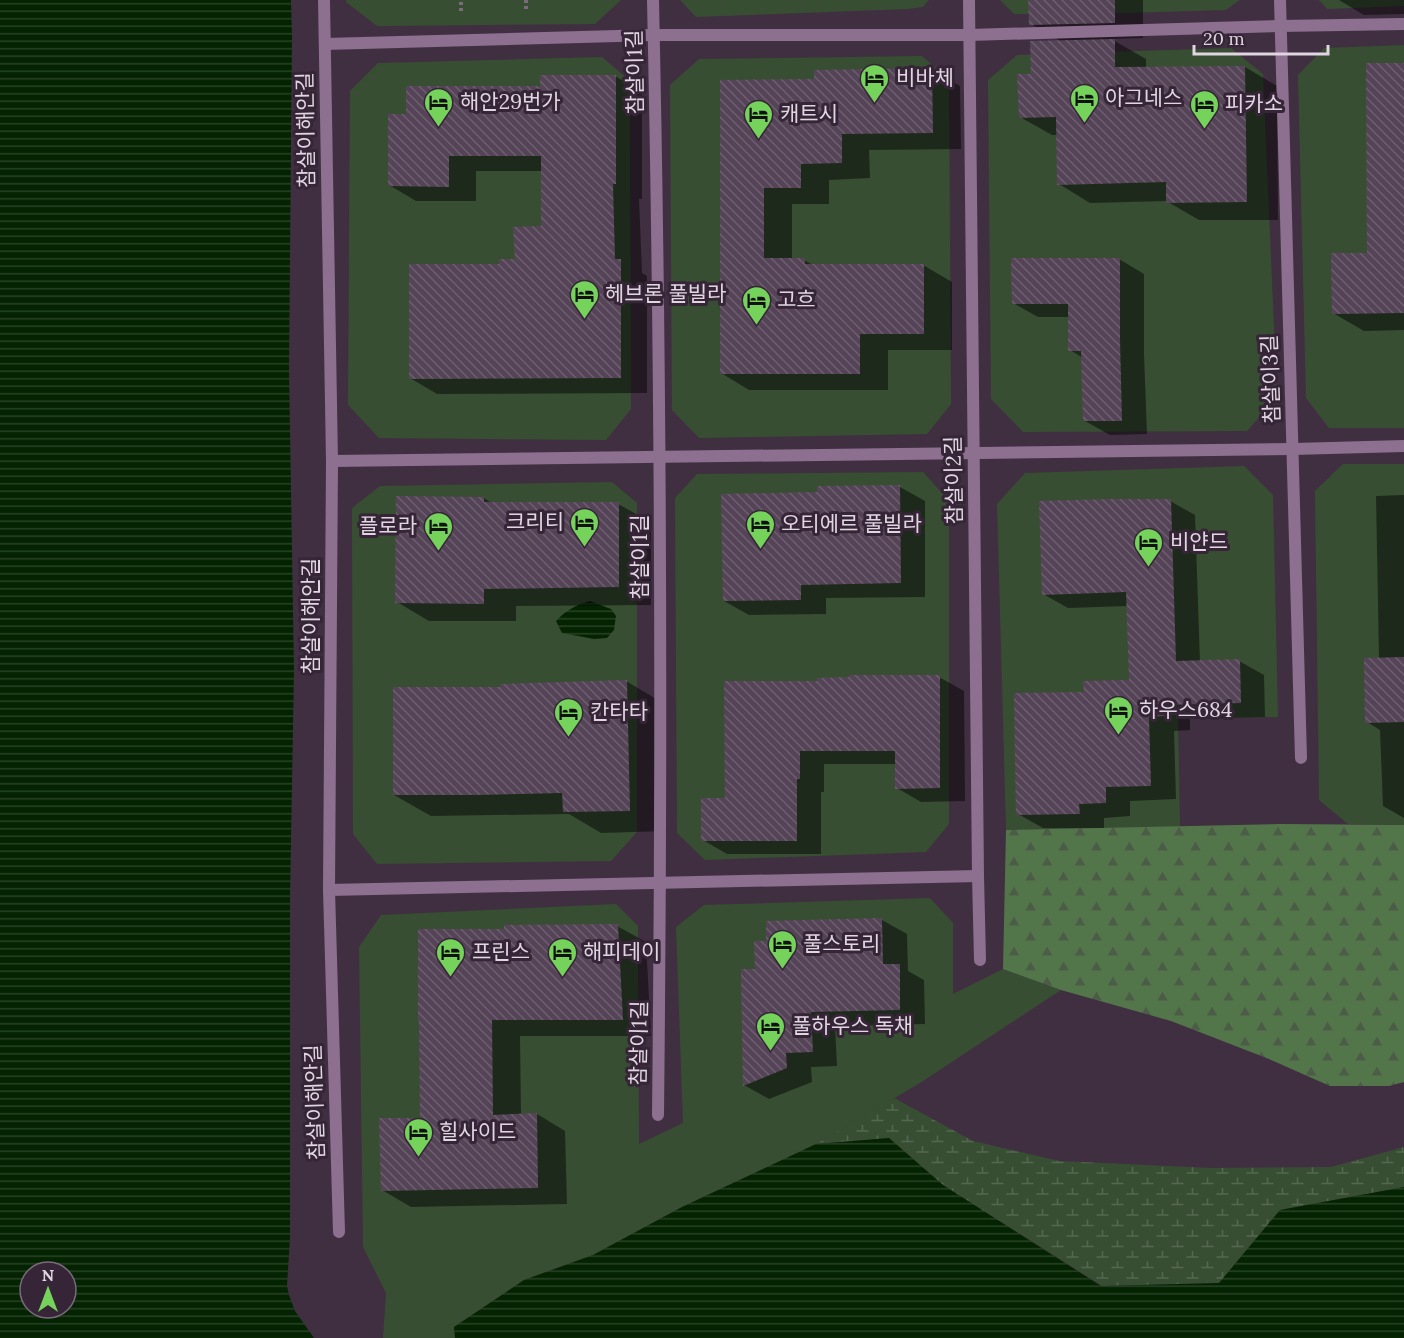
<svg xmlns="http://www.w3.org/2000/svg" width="1404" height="1338" viewBox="0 0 1404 1338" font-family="Lora,'Noto Sans KR',serif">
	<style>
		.grass { fill: #384e32 }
		.forest { fill: url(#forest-firs) }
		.wetland { fill: url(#wetland-marsh) }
		.water { fill: url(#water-rules); fill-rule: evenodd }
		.shadow { fill: #0007 }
		.building { fill: url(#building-back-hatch) }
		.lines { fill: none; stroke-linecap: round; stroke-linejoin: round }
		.path { stroke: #7a6b7b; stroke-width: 4; stroke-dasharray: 3 3; stroke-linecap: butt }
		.street { stroke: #8d6f90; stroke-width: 12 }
		.labels { text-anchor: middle; stroke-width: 6; stroke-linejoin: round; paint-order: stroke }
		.street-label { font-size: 21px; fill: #e0d5e0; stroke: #352537 }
		.poi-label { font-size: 21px; fill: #e0d5e0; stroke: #352537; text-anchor: start }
	</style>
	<defs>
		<pattern id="forest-firs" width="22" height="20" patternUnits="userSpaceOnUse" patternTransform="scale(1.5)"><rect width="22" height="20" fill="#53754a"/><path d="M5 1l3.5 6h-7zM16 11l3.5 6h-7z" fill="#4c5d47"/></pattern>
		<pattern id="wetland-marsh" width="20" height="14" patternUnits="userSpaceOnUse" patternTransform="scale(1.5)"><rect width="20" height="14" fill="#384e32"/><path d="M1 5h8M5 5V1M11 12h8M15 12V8" fill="none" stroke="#54674f"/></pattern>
		<pattern id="water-rules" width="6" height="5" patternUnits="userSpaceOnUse" patternTransform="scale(1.5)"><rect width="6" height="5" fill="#042300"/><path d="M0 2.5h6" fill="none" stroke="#284225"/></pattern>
		<pattern id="building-back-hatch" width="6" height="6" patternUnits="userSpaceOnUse" patternTransform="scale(1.5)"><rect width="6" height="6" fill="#554457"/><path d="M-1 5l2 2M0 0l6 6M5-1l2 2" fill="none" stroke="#6d5e6f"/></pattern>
	</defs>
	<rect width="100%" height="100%" fill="#402f41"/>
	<!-- grass -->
	<g class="grass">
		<polygon points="346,0 621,0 595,24 390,26 377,26 346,2"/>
		<polygon points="680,0 929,0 923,7 907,9 696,17"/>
		<polygon points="1000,0 1240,0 1226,10 1126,13 1025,14 1014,14"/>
		<polygon points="1319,0 1404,0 1404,6 1327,9"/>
		<polygon points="1404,45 1404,428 1329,428 1306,398 1298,75 1324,48"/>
		<polygon points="1231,48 1263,74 1277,397 1247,431 1023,432 991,399 988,80 1017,55"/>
		<polygon points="922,56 949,79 951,404 927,434 699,438 672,410 670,85 699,59"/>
		<polygon points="602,57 630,81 631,409 606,440 379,438 348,405 350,91 378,63"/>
		<polygon points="1343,464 1404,464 1404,825 1348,824 1319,800 1315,491"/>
		<polygon points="1244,466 1273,495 1278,717 1178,719 1180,827 1006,830 997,504 1025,473"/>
		<polygon points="923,472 949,501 949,824 926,852 705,860 677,833 675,498 697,474"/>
		<polygon points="612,482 637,503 637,832 611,861 377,864 353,834 352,508 380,486"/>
		<polygon points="930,898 953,923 953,994 1003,969 1061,990 920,1083 816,1144 682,1207 593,1255 524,1280 454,1327 455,1338 383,1338 386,1293 363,1247 359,947 381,915 616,904 638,926 639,1144 683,1123 676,927 704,905"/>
	</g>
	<!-- forest -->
	<polygon class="forest" points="1280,824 1404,825 1404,1082 1389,1086 1330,1086 1269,1059 1171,1021 1061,990 1003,969 1006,830"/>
	<!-- wetland -->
	<polygon class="wetland" points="894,1098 973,1141 1059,1161 1211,1168 1331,1167 1404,1147 1404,1187 1280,1210 1219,1283 1102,1286 943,1185 889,1138 816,1144"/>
	<!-- water -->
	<g class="water">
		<path d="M0,0H291L292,37L289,370L294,671L290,898V1238L287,1286L289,1295L295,1311L314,1338H0ZM30,1272H66V1308H30Z"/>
		<path d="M590,601L611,609L616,616L614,630L607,638L594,639L562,633L556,621C566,610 576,605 590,601Z"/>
		<polygon points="889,1138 943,1185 1101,1286 1219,1283 1280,1210 1404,1187 1404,1338 455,1338 454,1327 524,1280 593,1255 682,1207 816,1144"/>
	</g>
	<!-- shadow -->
	<g class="shadow">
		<polygon points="1030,0 1143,0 1143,38 1111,39 1146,59 1146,68 1245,67 1277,86 1278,220 1199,220 1168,202 1168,201 1090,203 1059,184 1058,135 1052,135 1020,117 1033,75 1062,42 1031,24"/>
		<polygon points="1339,0 1404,0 1404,14 1364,15"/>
		<polygon points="1404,65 1404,330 1364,331 1333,313 1369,254"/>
		<polygon points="931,70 960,86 961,149 869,150 870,178 829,180 829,204 792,204 792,260 804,260 813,265 923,265 952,282 952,350 888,350 888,390 749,390 721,373 721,81 816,81"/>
		<polygon points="615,76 642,92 642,199 639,199 642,273 647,276 647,393 437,394 410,378 500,265 516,261 542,227 542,171 476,171 476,201 416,201 389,185 407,116 542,87"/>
		<polygon points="1119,259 1144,274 1144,354 1147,434 1110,435 1085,421 1083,358 1070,350 1069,317 1038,317 1013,303"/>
		<polygon points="900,487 925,501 925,597 826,598 826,614 749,615 724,601 818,494"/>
		<polygon points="1404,495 1404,818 1383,806 1380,730 1367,722 1379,659 1376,496"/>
		<polygon points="398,498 484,498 493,504 618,504 651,522 651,605 516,606 516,621 429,621 397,602"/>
		<polygon points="1170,501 1195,515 1200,662 1239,661 1264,675 1265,717 1190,719 1190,730 1174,731 1176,799 1130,801 1130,816 1104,818 1104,828 1043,828 1018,814 1085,694 1130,681 1128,606 1068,608 1043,594"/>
		<polygon points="939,677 964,691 965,801 921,802 897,788 897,764 824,764 824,792 821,792 821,854 727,854 703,840 726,799 818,683"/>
		<polygon points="626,681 663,703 666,831 601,833 569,814 431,816 394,795 502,689"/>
		<polygon points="882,920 907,934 908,971 924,980 925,1024 835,1026 837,1066 811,1067 812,1082 769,1099 744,1085 757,970"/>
		<polygon points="617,926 646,942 651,1036 520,1036 521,1115 537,1114 565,1131 567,1204 411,1207 382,1190 422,1119 506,930"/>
	</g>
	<!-- building -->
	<g class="building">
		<polygon points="1028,0 1115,0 1115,23 1029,25"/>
		<polygon points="1115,39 1115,67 1245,66 1247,202 1166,203 1166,182 1057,185 1056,117 1019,118 1017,74 1031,74 1030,41"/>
		<polygon points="1366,63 1404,63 1404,313 1332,314 1331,253 1367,253"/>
		<polygon points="932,68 933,133 842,134 842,163 801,164 801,188 764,188 764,258 805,258 805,264 924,264 924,334 860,334 860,374 720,374 720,80 814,79 814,70"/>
		<polygon points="540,75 616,75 616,184 613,184 615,259 621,259 621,378 409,379 409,264 499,264 499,259 515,259 513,227 541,226 541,156 449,156 449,187 388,186 388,114 406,114 406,86 540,86"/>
		<polygon points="1011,258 1120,258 1120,339 1122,421 1083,421 1081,351 1068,351 1068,304 1012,304"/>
		<polygon points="900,485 901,583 801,585 801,600 723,601 721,494 817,492 817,486"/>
		<polygon points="396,496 484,497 484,502 619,502 619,587 484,589 484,604 395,603"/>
		<polygon points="1112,499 1171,499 1176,661 1240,659 1241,703 1165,705 1165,716 1149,717 1151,786 1106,787 1106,803 1079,804 1080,814 1016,815 1014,693 1084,692 1083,681 1129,680 1126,592 1042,595 1039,501"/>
		<polygon points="1404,657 1404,722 1365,723 1364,658"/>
		<polygon points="849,675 940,675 940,788 895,789 895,751 800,751 800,779 797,779 797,841 701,841 701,798 725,798 724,681 817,681 817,678 849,677"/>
		<polygon points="627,680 630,811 563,812 562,793 474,795 393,795 393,687 501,687 500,684"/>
		<polygon points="882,918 883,964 900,964 900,1010 811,1012 813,1052 786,1053 787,1068 743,1086 741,969 755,969 754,941 766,941 766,921"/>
		<polygon points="618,924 623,1020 492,1020 493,1115 537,1113 538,1188 381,1191 379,1118 420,1118 419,1021 418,1021 418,929 504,929 504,925"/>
	</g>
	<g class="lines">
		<!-- path -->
		<g class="path">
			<polyline points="526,0 526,11"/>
			<polyline points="461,11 461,0"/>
		</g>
		<!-- street -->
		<g class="street">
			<polyline points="324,0 332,461 329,890 339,1232"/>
			<path d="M653,0C661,371 662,743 658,1115"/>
			<polyline points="969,0 978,876 980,960"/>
			<polyline points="1280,0 1301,758"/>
			<polyline points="325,44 654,35 969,35 1280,26 1404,24"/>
			<polyline points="332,461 1293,449 1404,446"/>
			<polyline points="329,890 978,876"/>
		</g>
	</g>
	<!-- icons -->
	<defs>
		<symbol id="hotel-pin" viewBox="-11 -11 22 30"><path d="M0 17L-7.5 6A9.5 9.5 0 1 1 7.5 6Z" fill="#75d25b" stroke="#352537"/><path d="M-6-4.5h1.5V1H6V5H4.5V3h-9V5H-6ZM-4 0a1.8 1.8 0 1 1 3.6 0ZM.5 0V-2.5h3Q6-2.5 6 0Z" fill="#111"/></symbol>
	</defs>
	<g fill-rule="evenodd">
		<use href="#hotel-pin" x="858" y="62" width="33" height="45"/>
		<use href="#hotel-pin" x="1068" y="82" width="33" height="45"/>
		<use href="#hotel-pin" x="422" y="86" width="33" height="45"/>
		<use href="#hotel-pin" x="1188" y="88" width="33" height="45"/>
		<use href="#hotel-pin" x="742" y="98" width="33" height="45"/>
		<use href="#hotel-pin" x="568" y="278" width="33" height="45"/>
		<use href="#hotel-pin" x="740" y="284" width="33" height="45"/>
		<use href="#hotel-pin" x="568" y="506" width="33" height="45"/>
		<use href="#hotel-pin" x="744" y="508" width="33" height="45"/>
		<use href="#hotel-pin" x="422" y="510" width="33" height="45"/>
		<use href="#hotel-pin" x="1132" y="526" width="33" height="45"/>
		<use href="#hotel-pin" x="1102" y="694" width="33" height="45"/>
		<use href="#hotel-pin" x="552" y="696" width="33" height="45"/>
		<use href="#hotel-pin" x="766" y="928" width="33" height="45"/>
		<use href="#hotel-pin" x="434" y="936" width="33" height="45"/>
		<use href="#hotel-pin" x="546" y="936" width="33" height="45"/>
		<use href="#hotel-pin" x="754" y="1010" width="33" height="45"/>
		<use href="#hotel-pin" x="402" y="1116" width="33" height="45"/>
	</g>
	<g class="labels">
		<!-- street labels -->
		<g class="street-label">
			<text transform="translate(635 72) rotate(-91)" y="7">참살이1길</text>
			<text transform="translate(306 130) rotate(-91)" y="7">참살이해안길</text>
			<text transform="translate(1271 379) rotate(-92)" y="7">참살이3길</text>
			<text transform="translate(954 480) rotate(-91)" y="7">참살이2길</text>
			<text transform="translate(640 557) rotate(-90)" y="7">참살이1길</text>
			<text transform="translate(311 616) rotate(-90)" y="7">참살이해안길</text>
			<text transform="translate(639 1043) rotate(-89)" y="7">참살이1길</text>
			<text transform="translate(315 1102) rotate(-92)" y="7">참살이해안길</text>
		</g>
		<!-- poi labels -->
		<g class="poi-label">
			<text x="896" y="85">비바체</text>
			<text x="1105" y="105">아그네스</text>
			<text x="460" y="109">해안29번가</text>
			<text x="1225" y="111">피카소</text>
			<text x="780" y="121">캐트시</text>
			<text x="605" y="301">헤브론 풀빌라</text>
			<text x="777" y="307">고흐</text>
			<text x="564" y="529" text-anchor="end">크리티</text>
			<text x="781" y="531">오티에르 풀빌라</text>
			<text x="417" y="533" text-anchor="end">플로라</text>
			<text x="1170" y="549">비얀드</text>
			<text x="1139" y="717">하우스684</text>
			<text x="590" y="719">칸타타</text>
			<text x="803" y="951">풀스토리</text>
			<text x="472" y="959">프린스</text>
			<text x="583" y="959">해피데이</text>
			<text x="792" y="1033">풀하우스 독채</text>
			<text x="439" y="1139">힐사이드</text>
		</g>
	</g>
	<!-- north arrow -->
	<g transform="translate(48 1290)"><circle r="28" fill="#352537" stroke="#796b7b" stroke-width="1.5"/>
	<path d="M0-4.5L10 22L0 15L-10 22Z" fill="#75d25b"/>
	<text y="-9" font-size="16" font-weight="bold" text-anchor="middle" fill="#e0d5e0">N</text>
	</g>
	<!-- scale -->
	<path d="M1194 45v9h134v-9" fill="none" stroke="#e0d5e0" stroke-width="3"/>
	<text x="1203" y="45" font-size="18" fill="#e0d5e0" stroke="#352537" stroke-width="4.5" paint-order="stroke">20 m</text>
</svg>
